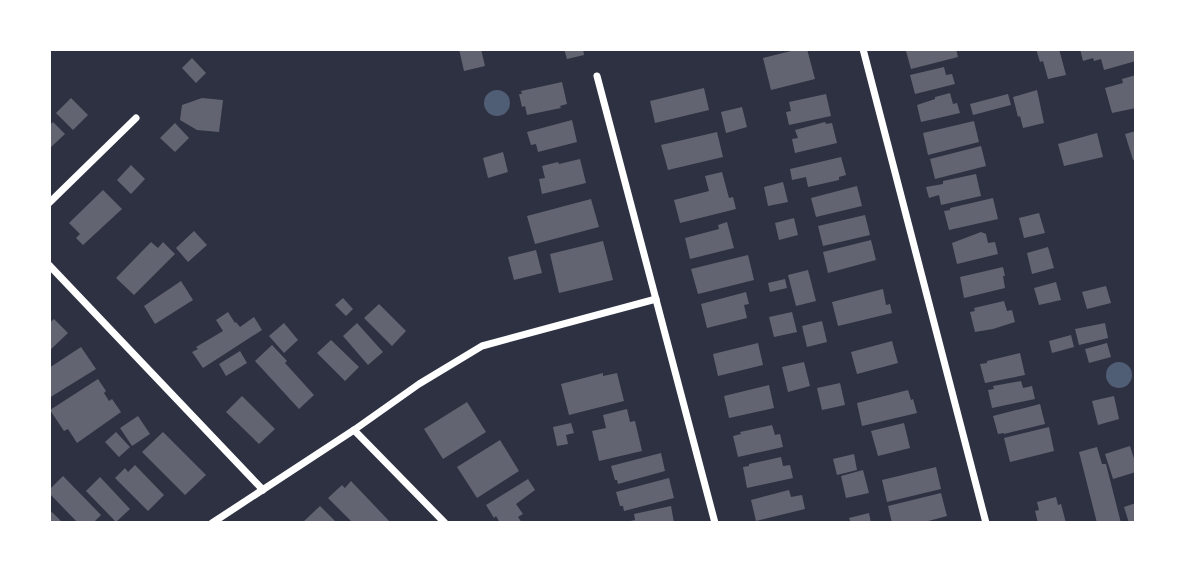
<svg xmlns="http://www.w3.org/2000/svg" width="1185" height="572" viewBox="0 0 1185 572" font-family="'Crimson Pro',serif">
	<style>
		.water { fill: #4f5d75 }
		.building { fill: #626471 }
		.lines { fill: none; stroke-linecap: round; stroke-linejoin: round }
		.minor { stroke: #fff; stroke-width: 7 }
	</style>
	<rect width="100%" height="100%" fill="#2d3142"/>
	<!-- water -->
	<g class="water">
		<circle cx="497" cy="103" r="13"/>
		<circle cx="1119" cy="375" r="13"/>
	</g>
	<!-- building -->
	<g class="building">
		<polygon points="459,49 481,49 485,66 464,71"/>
		<polygon points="564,49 583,49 584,55 567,59"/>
		<polygon points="799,49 807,49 815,79 771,90 763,58"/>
		<polygon points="913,49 956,49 958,57 911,69 906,51"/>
		<polygon points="1036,49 1059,49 1066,75 1048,79 1043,61 1040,62"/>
		<polygon points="1080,49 1136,49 1136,61 1104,70 1101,59 1094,61 1093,58 1083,61"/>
		<polygon points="192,58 206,73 196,83 182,68"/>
		<polygon points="944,67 946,75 952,74 955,84 915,94 910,75"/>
		<polygon points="1136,75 1136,108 1112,113 1105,88 1123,83 1122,79"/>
		<polygon points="562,82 567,104 560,106 561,108 527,115 525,106 522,107 519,94 522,94 521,91"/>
		<polygon points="704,88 709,110 655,123 650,101"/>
		<polygon points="1037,90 1044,123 1023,128 1020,116 1018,117 1013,97"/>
		<polygon points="950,93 953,104 957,103 960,113 921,122 917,105 935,99 935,97"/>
		<polygon points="826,94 831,116 789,125 786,112 791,111 789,102"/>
		<polygon points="1008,94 1011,105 973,115 970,104"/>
		<polygon points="71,98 88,115 73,130 56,113"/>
		<polygon points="202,98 223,100 219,132 197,130 180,120 182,105"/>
		<polygon points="742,107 747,127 726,133 721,112"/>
		<polygon points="572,120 577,142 538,152 536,144 531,145 527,132"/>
		<polygon points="974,121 979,142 928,155 923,133"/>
		<polygon points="53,122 65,134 49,149 49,126"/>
		<polygon points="825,122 826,124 832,123 837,143 795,153 792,139 798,138 795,130"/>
		<polygon points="175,123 189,138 175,152 160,138"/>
		<polygon points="1136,131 1136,159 1133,160 1125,134"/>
		<polygon points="717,132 723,157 668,170 661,145"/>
		<polygon points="1097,133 1103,157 1064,166 1058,144"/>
		<polygon points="981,146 986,166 935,179 930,159"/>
		<polygon points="503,152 508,172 488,178 483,158"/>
		<polygon points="841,157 846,175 839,177 839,180 808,187 806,177 792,180 790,169"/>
		<polygon points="580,159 586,183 542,194 539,179 545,178 542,166 558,162 559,164"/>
		<polygon points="131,165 145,179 131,194 117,180"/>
		<polygon points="722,172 729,198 733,197 736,209 680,223 674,200 709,191 705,176"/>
		<polygon points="976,174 981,196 941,205 939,195 929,198 926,187 943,184 943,181"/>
		<polygon points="783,182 788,202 768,206 764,187"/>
		<polygon points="857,186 862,206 816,217 811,198"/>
		<polygon points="103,190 122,209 83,245 76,238 80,234 69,223"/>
		<polygon points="993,198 998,219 949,230 944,211 950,210 950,208"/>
		<polygon points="591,199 599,227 535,244 527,216"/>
		<polygon points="1039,213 1045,233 1024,238 1019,218"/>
		<polygon points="865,215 870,235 823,246 818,226"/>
		<polygon points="794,218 798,235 779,240 775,223"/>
		<polygon points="727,222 734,248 690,259 685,238 719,229 718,225"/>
		<polygon points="194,231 207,245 188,262 176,248"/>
		<polygon points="981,232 986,234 988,243 995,242 998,254 957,264 952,243"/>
		<polygon points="871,240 876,260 828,273 823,252"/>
		<polygon points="603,241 613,280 559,293 550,254"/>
		<polygon points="151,242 158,248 163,242 175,254 134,295 116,278"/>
		<polygon points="1048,247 1054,268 1032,274 1027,253"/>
		<polygon points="536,250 542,273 514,280 508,257"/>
		<polygon points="748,255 754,280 698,294 691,269"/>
		<polygon points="1003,267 1005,276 1003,276 1005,288 964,298 960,277"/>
		<polygon points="808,270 816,301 796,306 788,275"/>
		<polygon points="785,279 787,288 770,292 768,283"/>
		<polygon points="181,281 193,300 155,324 144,306"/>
		<polygon points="1056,282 1061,300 1039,305 1034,288"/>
		<polygon points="1106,286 1111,303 1087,309 1082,292"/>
		<polygon points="883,289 886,305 890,304 892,313 838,326 832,302"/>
		<polygon points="746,292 749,304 744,305 747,318 707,328 701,304"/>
		<polygon points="343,298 353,309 346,316 335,305"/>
		<polygon points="1004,301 1007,311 1012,310 1015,322 993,329 975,332 970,312 975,311 974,308"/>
		<polygon points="379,304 406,331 392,346 364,318"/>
		<polygon points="228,312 235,323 236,322 240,327 254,317 262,330 203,368 192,352 198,349 196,347 223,331 216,320"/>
		<polygon points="792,312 797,332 774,337 769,317"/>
		<polygon points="54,319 68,333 49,351 49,323"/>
		<polygon points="822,321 827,342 807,347 802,326"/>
		<polygon points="284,323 298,340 284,353 269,336"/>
		<polygon points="357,323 383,352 368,365 343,336"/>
		<polygon points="1105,323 1108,338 1079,345 1075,329"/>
		<polygon points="1071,335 1074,347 1052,353 1049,341"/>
		<polygon points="331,340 359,367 345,381 317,353"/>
		<polygon points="892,341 898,363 857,374 851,352"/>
		<polygon points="758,343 763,365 718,376 713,354"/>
		<polygon points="1107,343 1111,357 1089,363 1085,349"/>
		<polygon points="272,345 287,361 285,363 314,395 299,409 255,361"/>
		<polygon points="81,347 96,369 49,398 49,368"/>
		<polygon points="240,351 247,363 226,376 219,364"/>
		<polygon points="1020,353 1025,375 985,383 980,364 987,363 987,361"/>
		<polygon points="804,362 810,386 788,392 782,367"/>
		<polygon points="603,373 603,376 617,373 624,401 569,415 561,384"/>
		<polygon points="98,379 106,391 104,393 109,401 112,399 121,412 77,443 68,429 64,431 50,410"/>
		<polygon points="1021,381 1023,388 1032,386 1035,399 992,408 988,390 994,389 993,386"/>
		<polygon points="840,383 845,405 822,410 817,388"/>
		<polygon points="769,385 774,408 729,418 724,396"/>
		<polygon points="908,390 911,400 913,399 917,413 862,426 857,403"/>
		<polygon points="242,396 275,429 259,444 226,412"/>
		<polygon points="1114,396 1119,419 1098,425 1092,401"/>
		<polygon points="467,402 486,432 443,459 424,429"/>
		<polygon points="1040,404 1045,424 1004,434 1004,433 998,434 993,416"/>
		<polygon points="627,409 630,422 635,421 642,451 599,461 592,431 606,428 603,415"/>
		<polygon points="138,416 150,434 132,446 120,428"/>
		<polygon points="571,423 574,433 566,435 568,444 557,446 553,427"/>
		<polygon points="904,423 910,448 878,456 871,431"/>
		<polygon points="772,425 775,435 780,434 783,447 738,457 733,436 741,434 740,432"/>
		<polygon points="1049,427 1054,451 1010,462 1004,438"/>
		<polygon points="116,432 130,447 119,457 105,442"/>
		<polygon points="163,432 206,475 185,495 142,452"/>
		<polygon points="500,440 519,471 477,498 457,467"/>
		<polygon points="1130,446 1136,465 1136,472 1113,479 1105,454"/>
		<polygon points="1097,447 1102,464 1106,464 1121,523 1097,523 1079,452"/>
		<polygon points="661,453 665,471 618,484 617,480 615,480 611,466"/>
		<polygon points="854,454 857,470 837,475 833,459"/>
		<polygon points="781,457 783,466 790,465 793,478 747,488 743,467 749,466 749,464"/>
		<polygon points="135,465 164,495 148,511 115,478 125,468 128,472"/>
		<polygon points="936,467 941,489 887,502 882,480"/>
		<polygon points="863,470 869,493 846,498 841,476"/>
		<polygon points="63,476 101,515 93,523 78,523 49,493 49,490"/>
		<polygon points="100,477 130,509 116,522 86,491"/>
		<polygon points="669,478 674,498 624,511 623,506 620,506 616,492"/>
		<polygon points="528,479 535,490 516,504 523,514 518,517 522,523 500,523 496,516 494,518 486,505"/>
		<polygon points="351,481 391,523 353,523 328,498 342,485 345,488"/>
		<polygon points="789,490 791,497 802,495 805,509 756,521 751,500"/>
		<polygon points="941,493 947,516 921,523 892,523 888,506"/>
		<polygon points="1056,497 1058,505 1061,504 1066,523 1038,523 1035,511 1039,510 1037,502"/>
		<polygon points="1136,503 1136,523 1129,523 1124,507"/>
		<polygon points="320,506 337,523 302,523"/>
		<polygon points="671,506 674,523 631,523 630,521 635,520 634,514"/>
		<polygon points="49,511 51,513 52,512 63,523 49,523"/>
		<polygon points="869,513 871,523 851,523 849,518"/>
	</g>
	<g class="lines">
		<!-- minor -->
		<g class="minor">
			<polyline points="863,49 986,523"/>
			<polyline points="597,76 715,523"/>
			<polyline points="49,203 136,118"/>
			<polyline points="49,265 263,490"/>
			<polyline points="354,430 445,523"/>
			<polyline points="212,523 354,430 419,384 482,346 656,299"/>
		</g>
	</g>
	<!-- border -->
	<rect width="1185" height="572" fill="none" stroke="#ffffff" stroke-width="102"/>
</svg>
